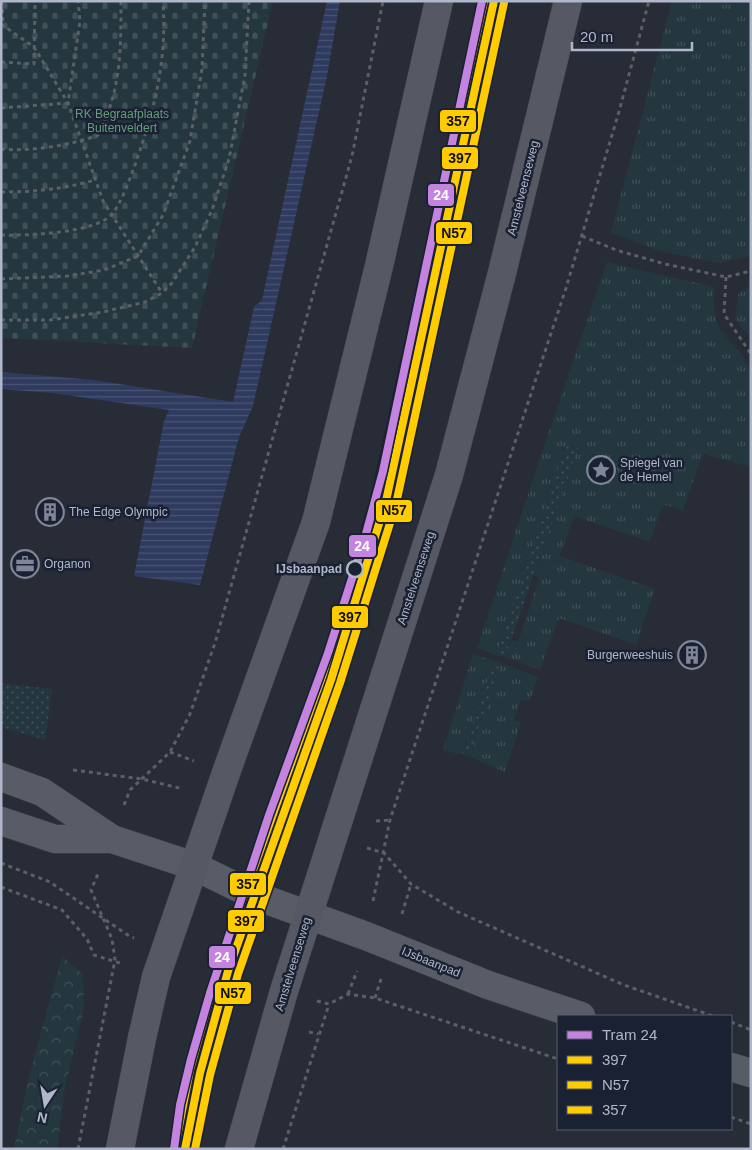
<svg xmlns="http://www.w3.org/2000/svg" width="752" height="1150" viewBox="0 0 752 1150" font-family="Arial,sans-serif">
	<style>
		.grass { fill: url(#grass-tufts) }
		.forest { fill: url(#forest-crowns) }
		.cemetery { fill: url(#cemetery-stones) }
		.garden { fill: url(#garden-dots) }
		.water { fill: url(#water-rules) }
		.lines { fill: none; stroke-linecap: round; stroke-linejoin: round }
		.service-casing { stroke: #444850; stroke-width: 22 }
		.minor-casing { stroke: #444850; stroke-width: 29 }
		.secondary-casing { stroke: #444850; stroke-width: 29 }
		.path { stroke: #5a5f68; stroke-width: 3; stroke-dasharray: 4 4; stroke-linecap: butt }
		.service { stroke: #585c66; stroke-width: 21 }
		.minor { stroke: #585c66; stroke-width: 28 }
		.secondary { stroke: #565964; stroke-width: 28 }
		.bus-1-casing { stroke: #1a2133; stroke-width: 11 }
		.bus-2-casing { stroke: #1a2133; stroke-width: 11 }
		.bus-3-casing { stroke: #1a2133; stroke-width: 11 }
		.bus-1 { stroke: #fc0; stroke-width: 8 }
		.bus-2 { stroke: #fc0; stroke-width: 8 }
		.bus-3 { stroke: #fc0; stroke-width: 8 }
		.tram-1-casing { stroke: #1a2133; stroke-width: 11 }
		.tram-1 { stroke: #c483df; stroke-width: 8 }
		.stop-dot { fill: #1a2133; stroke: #b0b7ca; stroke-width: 2.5 }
		.labels { text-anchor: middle; stroke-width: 5; stroke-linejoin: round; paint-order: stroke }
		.park-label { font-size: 12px; fill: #659d79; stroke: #1a2133 }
		.street-label { font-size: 12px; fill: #b0b7ca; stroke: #1a2133 }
		.poi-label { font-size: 12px; fill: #b0b7ca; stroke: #1a2133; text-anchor: start }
		.stop-label { font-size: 12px; font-weight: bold; fill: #b0b7ca; stroke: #1a2133; text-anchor: end }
		.line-badge { stroke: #1a2133; stroke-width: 2 }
		.badge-label { font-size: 14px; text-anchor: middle; font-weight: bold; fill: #fff }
		.pale-badge-label { font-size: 14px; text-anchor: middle; font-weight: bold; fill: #111 }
	</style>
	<defs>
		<pattern id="grass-tufts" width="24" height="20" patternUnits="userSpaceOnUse" patternTransform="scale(1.25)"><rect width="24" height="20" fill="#24363e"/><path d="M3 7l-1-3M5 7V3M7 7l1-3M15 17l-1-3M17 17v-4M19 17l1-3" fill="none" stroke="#415159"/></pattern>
		<pattern id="forest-crowns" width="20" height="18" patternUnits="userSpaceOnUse" patternTransform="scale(1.25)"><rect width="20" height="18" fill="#24363e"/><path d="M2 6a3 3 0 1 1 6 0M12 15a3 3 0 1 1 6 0" fill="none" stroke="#415159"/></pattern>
		<pattern id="cemetery-stones" width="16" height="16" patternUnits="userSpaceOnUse" patternTransform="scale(1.25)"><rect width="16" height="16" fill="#24363e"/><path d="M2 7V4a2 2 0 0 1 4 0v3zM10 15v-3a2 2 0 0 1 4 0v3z" fill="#415159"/></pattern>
		<pattern id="garden-dots" width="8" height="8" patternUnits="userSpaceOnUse" patternTransform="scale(1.25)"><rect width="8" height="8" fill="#24363e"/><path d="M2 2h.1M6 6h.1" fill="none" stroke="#415159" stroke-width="1.8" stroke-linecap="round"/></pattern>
		<pattern id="water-rules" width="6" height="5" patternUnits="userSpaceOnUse" patternTransform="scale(1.25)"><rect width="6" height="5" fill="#2e3b5f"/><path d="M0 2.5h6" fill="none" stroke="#4a5575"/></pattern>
	</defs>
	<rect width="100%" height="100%" fill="#272c37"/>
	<!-- grass -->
	<g class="grass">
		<polygon points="672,1 751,1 751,256 719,263 659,251 611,232"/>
		<path d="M607,262L714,287C713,302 713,320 723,333C733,346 746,356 751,372V467L703,454L683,511L663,504L650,542L574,516L560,556L655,589L636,645L559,618L540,670L505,657L511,640L518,642L539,579L534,576L577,448L566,447L496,655L477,648L544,446Z"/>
		<polygon points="751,286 751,338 735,320 738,294"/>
		<polygon points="473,654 494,661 462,755 443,750"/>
		<polygon points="501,663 538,677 530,700 520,701 514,721 521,722 505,772 470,757"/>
	</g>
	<!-- forest -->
	<polygon class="forest" points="62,956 83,974 84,1008 65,1088 57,1149 14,1149 28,1080"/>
	<!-- cemetery -->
	<polygon class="cemetery" points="1,1 273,1 192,348 1,338"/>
	<!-- garden -->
	<g class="garden">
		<polygon points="566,446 578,448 505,657 496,655"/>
		<polygon points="494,661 501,663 470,757 462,755"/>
		<polygon points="1,683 52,689 45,740 1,727"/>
	</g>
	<!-- water -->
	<polygon class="water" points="327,1 340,1 327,76 253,406 239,437 200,585 134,576 164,421 169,410 52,393 1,389 1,372 94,380 233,402 254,307 262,300"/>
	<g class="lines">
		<defs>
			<polyline id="service" points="185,1149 200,1073 228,971 331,680 386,501 494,1"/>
			<g id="minor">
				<polyline points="1,777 42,792 112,839 194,866 253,895 366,936 488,985 581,1016"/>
				<polyline points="1,821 55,839 112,839"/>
				<polyline points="731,1067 751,1073"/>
			</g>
			<g id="secondary">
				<polyline points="120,1149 142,1038 156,977 227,770 316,522 379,266 439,1"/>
				<polyline points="239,1149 284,991 449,475 502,273 568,1"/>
			</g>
		</defs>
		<!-- service casing -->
		<use href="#service" class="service-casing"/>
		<!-- minor casing -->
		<use href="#minor" class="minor-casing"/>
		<!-- secondary casing -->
		<use href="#secondary" class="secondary-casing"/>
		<!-- path -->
		<g class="path">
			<polyline points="2,1 3,24"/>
			<polyline points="1,24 34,47 68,103 103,201 162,293"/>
			<polyline points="1,62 34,64 35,1"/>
			<polyline points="1,108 68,103 80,21 78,1"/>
			<path d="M1,149C29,152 73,145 98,135C121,91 121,50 121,1"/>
			<path d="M1,192C35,192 63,189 95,180"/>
			<path d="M1,235C25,236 97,233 112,214C121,204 131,176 136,162C155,107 167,61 163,1"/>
			<polyline points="582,236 616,250 665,264 726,277 751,271"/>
			<polyline points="726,277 724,314 751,354"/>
			<polyline points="1,279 68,276 104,270 138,256 163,215 190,141 202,69 205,1"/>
			<polyline points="1,320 50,320 103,312 145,302 162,293 172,283 195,247 212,210 229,159 245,75 249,1"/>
			<polyline points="170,752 194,761"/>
			<polyline points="73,770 142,779 183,789"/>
			<polyline points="124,805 130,790 170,752 190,714 215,643 352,156 383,1"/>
			<polyline points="376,821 390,820"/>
			<polyline points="367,848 384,853 411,884 458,912 624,985 713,1016"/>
			<polyline points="1,863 50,882 129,936 134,938"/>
			<polyline points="1,887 62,910 87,939 94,955 123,964"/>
			<polyline points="373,901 390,820 566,288 618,115 649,1"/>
			<polyline points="402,914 411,884"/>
			<polyline points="348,994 357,971"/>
			<polyline points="375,998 381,979"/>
			<polyline points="317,1001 329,1004 348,994 375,998 558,1059"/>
			<polyline points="731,1022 751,1030"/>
			<polyline points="309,1032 318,1034"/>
			<polyline points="731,1117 751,1124"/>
			<polyline points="78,1149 115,960 112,939 91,890 98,874"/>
			<polyline points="283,1149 329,1004"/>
		</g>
		<!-- service -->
		<use href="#service" class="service"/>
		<!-- minor -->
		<use href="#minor" class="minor"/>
		<!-- secondary -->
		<use href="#secondary" class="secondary"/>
		<defs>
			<polyline id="bus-1" points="185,1149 200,1073 228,971 331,680 386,501 494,1"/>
			<polyline id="bus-2" points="195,1149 210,1075 238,974 340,683 396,504 504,3"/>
			<polyline id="bus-3" points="175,1147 190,1070 218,968 322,677 376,498 484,1"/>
		</defs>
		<!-- bus-1 casing -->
		<use href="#bus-1" class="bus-1-casing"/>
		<!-- bus-2 casing -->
		<use href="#bus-2" class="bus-2-casing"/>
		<!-- bus-3 casing -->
		<use href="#bus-3" class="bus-3-casing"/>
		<!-- bus-1 -->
		<use href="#bus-1" class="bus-1"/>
		<!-- bus-2 -->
		<use href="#bus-2" class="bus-2"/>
		<!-- bus-3 -->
		<use href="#bus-3" class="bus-3"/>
		<defs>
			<polyline id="tram-1" points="174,1149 180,1105 191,1059 210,993 269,815 328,653 364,541 383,471 482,1"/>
		</defs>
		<!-- tram-1 casing -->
		<use href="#tram-1" class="tram-1-casing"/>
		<!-- tram-1 -->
		<use href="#tram-1" class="tram-1"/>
	</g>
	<!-- icons -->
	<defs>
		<symbol id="sight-ring" viewBox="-11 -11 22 22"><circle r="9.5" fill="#1a2133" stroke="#808697" stroke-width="1.5"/><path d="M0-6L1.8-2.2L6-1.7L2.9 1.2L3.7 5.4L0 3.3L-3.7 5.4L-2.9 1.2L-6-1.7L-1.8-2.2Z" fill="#808697"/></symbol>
		<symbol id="building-ring" viewBox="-11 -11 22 22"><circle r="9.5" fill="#1a2133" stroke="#808697" stroke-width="1.5"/><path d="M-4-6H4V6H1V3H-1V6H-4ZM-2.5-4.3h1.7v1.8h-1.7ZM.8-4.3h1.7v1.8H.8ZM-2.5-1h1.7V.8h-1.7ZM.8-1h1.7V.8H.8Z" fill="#808697"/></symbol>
		<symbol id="office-ring" viewBox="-11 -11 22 22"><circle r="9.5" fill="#1a2133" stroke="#808697" stroke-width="1.5"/><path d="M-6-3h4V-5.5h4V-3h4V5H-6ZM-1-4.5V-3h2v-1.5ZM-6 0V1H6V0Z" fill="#808697"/></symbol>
	</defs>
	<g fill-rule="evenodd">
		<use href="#sight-ring" x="585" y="454" width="32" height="32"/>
		<use href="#building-ring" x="34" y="496" width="32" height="32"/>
		<use href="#office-ring" x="9" y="548" width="32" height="32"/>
		<use href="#building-ring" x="676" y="639" width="32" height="32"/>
	</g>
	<!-- markers -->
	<circle class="stop-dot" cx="355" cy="569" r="8"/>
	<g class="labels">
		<!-- park labels -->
		<g class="park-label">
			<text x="122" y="118">RK Begraafplaats<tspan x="122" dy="14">Buitenveldert</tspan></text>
		</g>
		<!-- street labels -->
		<g class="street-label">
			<text transform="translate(523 188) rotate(-76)" y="4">Amstelveenseweg</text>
			<text transform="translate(416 578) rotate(-72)" y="4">Amstelveenseweg</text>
			<text transform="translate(431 962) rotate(22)" y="4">IJsbaanpad</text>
			<text transform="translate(293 964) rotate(-73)" y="4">Amstelveenseweg</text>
		</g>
		<!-- poi labels -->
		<g class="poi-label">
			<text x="620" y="467">Spiegel van<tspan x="620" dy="14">de Hemel</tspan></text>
			<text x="69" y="516">The Edge Olympic</text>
			<text x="44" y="568">Organon</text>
			<text x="673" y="659" text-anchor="end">Burgerweeshuis</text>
		</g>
		<!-- stop labels -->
		<g class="stop-label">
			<text x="342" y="573">IJsbaanpad</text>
		</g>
	</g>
	<g class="line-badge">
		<rect x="439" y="109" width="38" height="24" rx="5" fill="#fc0"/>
		<rect x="441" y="146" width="38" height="24" rx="5" fill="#fc0"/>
		<rect x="427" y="183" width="28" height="24" rx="5" fill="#c483df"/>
		<rect x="435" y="221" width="38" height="24" rx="5" fill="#fc0"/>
		<rect x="375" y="499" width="38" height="24" rx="5" fill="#fc0"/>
		<rect x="348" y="534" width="29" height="24" rx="5" fill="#c483df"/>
		<rect x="331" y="605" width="38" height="24" rx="5" fill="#fc0"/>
		<rect x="229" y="872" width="38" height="24" rx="5" fill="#fc0"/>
		<rect x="227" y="909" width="38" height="24" rx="5" fill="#fc0"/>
		<rect x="208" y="945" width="28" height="24" rx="5" fill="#c483df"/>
		<rect x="214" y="981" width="38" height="24" rx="5" fill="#fc0"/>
	</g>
	<g class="badge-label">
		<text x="441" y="200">24</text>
		<text x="362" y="551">24</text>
		<text x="222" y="962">24</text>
	</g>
	<g class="pale-badge-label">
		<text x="458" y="126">357</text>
		<text x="460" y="163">397</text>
		<text x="454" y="238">N57</text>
		<text x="394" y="515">N57</text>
		<text x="350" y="622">397</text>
		<text x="248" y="889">357</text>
		<text x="246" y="926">397</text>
		<text x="233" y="998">N57</text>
	</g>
	<!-- border -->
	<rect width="752" height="1150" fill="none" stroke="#b0b7ca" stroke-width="5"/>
	<!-- legend -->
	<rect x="557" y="1015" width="175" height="115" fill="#1a2133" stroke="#565d6f"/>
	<rect x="567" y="1031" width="25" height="8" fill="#c483df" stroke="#565d6f"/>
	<text x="602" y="1040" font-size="15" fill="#b0b7ca">Tram 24</text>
	<rect x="567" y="1056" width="25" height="8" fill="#ffcc00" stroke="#565d6f"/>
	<text x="602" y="1065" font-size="15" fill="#b0b7ca">397</text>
	<rect x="567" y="1081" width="25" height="8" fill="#ffcc00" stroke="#565d6f"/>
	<text x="602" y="1090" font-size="15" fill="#b0b7ca">N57</text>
	<rect x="567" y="1106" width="25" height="8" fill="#ffcc00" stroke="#565d6f"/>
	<text x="602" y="1115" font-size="15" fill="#b0b7ca">357</text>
	<!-- north arrow -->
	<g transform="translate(45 1105) rotate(192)" stroke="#1a2133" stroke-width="4" paint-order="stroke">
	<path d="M0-4L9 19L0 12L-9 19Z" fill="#b0b7ca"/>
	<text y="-8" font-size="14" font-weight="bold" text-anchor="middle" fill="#b0b7ca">N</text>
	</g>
	<!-- scale -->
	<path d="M572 42v8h120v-8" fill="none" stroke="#b0b7ca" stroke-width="2.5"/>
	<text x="580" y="42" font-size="15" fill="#b0b7ca" stroke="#1a2133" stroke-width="4" paint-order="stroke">20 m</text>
</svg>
